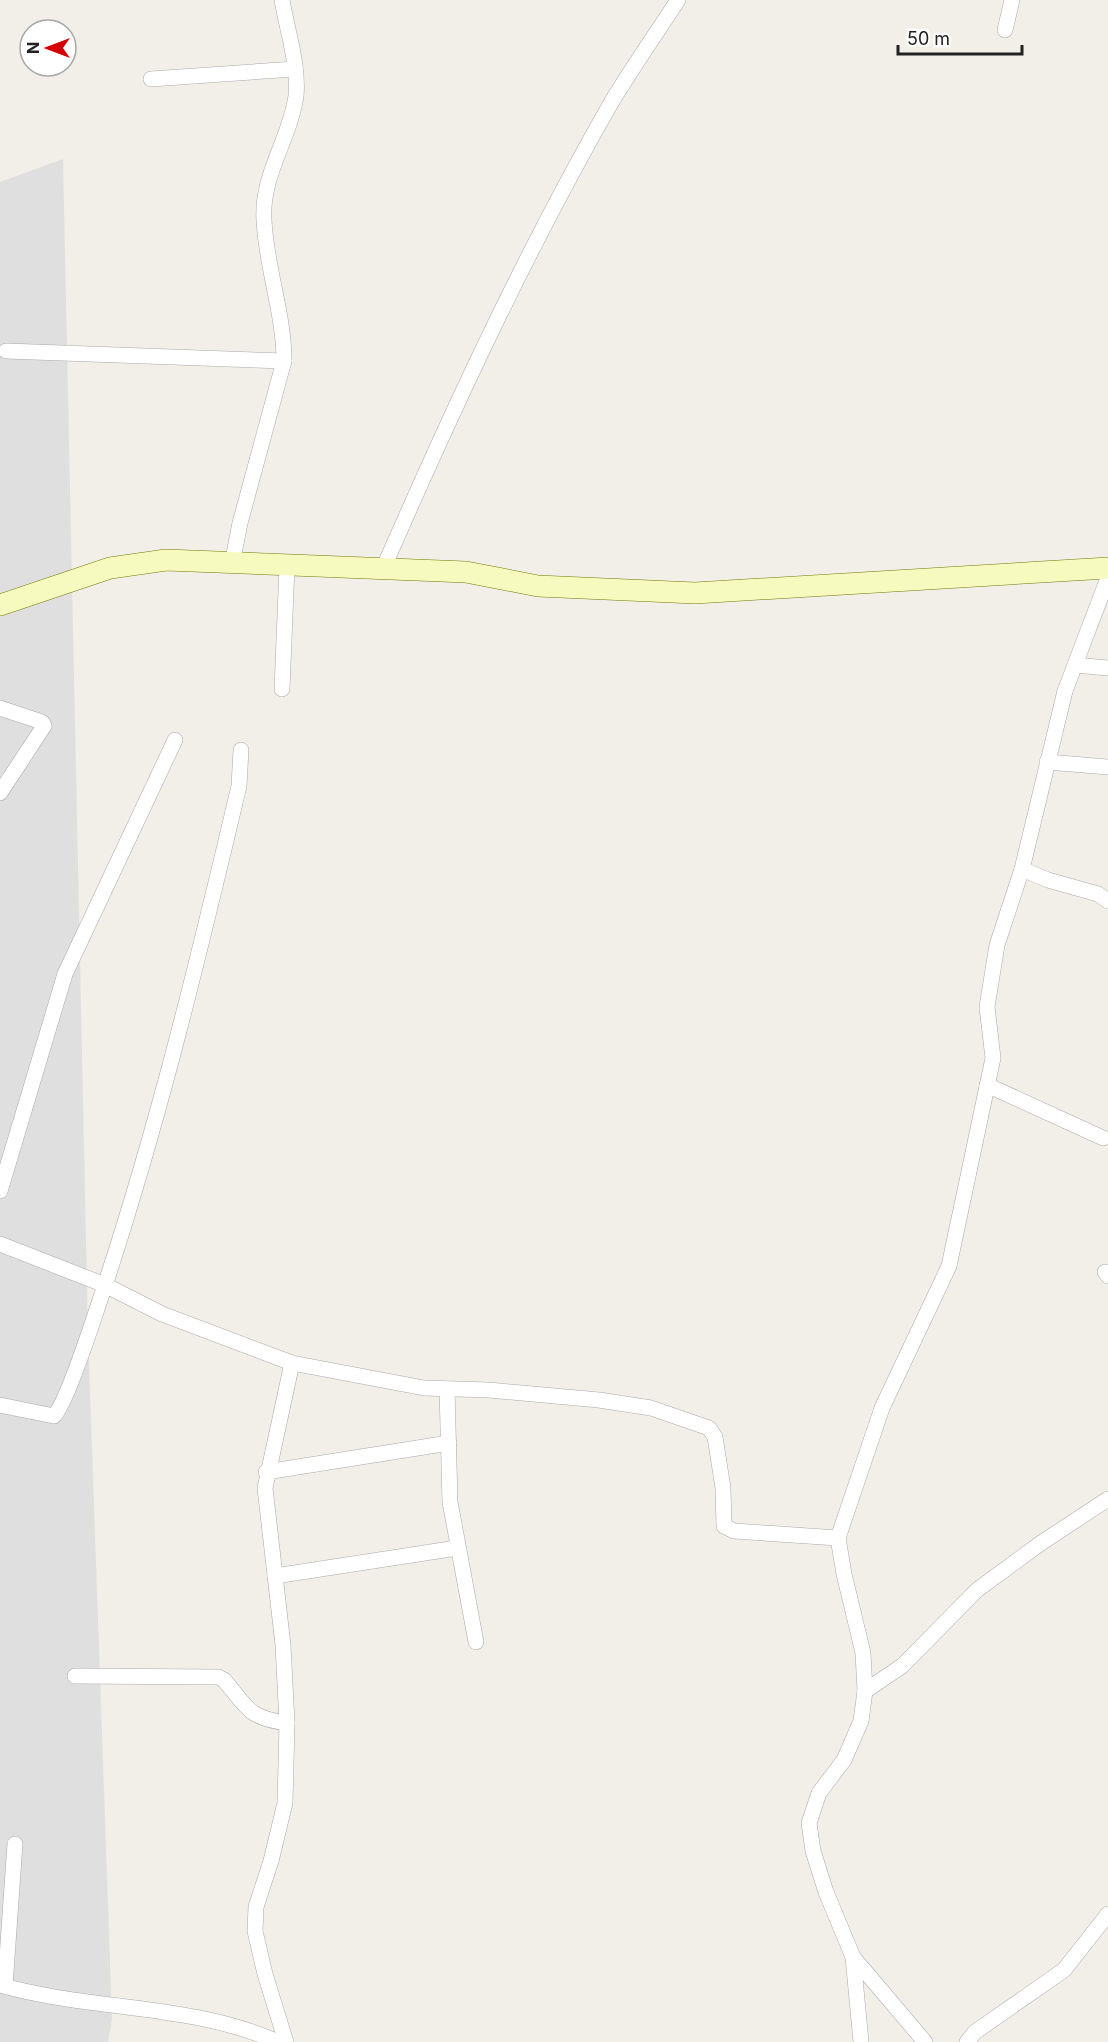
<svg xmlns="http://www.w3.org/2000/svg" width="1108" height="2042" viewBox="0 0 1108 2042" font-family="Inter,sans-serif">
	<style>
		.residential { fill: #e0dfdf }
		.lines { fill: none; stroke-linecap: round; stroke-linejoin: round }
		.street-casing { stroke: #a9a9a9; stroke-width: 16 }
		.secondary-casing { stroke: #707d05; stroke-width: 22 }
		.street { stroke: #fff; stroke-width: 15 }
		.secondary { stroke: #f7fabf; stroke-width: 21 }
	</style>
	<rect width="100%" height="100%" fill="#f2efe9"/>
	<!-- residential -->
	<polygon class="residential" points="63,159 88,1335 112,2019 108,2042 0,2042 0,182"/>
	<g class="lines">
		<defs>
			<g id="street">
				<polyline points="1005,30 1012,0"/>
				<polyline points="151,79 295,69"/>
				<polyline points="6,351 284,361"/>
				<path d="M232,564L240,523L284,361C284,313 266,267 264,220C261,175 290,139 296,96C299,65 287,30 282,0"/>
				<path d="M383,569C452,411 525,253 611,103C632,68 656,34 678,0"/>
				<polyline points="1075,665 1108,668"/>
				<polyline points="282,689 287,566"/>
				<polyline points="0,708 42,722 44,726 0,793"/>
				<polyline points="1047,762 1108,767"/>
				<polyline points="1022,869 1048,880 1098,894 1108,901"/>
				<polyline points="987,1085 1103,1138"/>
				<polyline points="0,1191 65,974 175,740"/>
				<polyline points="0,1244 105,1285 162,1314 292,1363 424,1388 489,1390 599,1400 651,1408 709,1428 715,1437 723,1488 724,1526 734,1531 838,1538"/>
				<polyline points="1105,1272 1108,1276"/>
				<polyline points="447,1389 450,1502 476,1642"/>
				<path d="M0,1405L54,1416C66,1403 88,1336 95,1315C154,1142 197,964 239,786L241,750"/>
				<polyline points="266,1472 449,1443"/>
				<polyline points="275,1576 457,1548"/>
				<path d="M75,1676L218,1677L224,1680C248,1708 248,1718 287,1723"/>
				<polyline points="865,1691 902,1666 977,1590 1041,1543 1108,1499"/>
				<polyline points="853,1957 925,2042"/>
				<path d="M0,1985C91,2011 190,2003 278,2042"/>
				<polyline points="5,1986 15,1844"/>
				<polyline points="286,2042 265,1974 255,1931 256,1907 271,1861 285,1803 287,1723 283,1645 265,1488 292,1363"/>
				<polyline points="861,2042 853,1957 826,1892 813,1851 809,1823 819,1793 844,1760 861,1721 865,1691 863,1653 844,1574 838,1538 882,1408 949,1266 993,1058 987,1007 997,945 1022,869 1065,691 1108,578"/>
				<polyline points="967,2042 975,2032 1064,1970 1108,1914"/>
			</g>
			<polyline id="secondary" points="0,605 110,568 166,560 466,572 538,586 695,593 1108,568"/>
		</defs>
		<!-- street casing -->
		<use href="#street" class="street-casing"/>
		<!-- secondary casing -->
		<use href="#secondary" class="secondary-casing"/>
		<!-- street -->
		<use href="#street" class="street"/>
		<!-- secondary -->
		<use href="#secondary" class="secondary"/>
	</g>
	<!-- north arrow -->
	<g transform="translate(48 48) rotate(270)"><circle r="28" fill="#ffffff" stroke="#a7a7a7" stroke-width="1.5"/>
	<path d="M0-4.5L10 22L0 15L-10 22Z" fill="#d40000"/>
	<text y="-9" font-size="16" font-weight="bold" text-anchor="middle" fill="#222222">N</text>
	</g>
	<!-- scale -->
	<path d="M898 45v9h124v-9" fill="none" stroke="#222222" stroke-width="3"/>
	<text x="907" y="45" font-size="18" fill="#222222" stroke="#ffffff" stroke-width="4.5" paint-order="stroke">50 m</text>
</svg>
